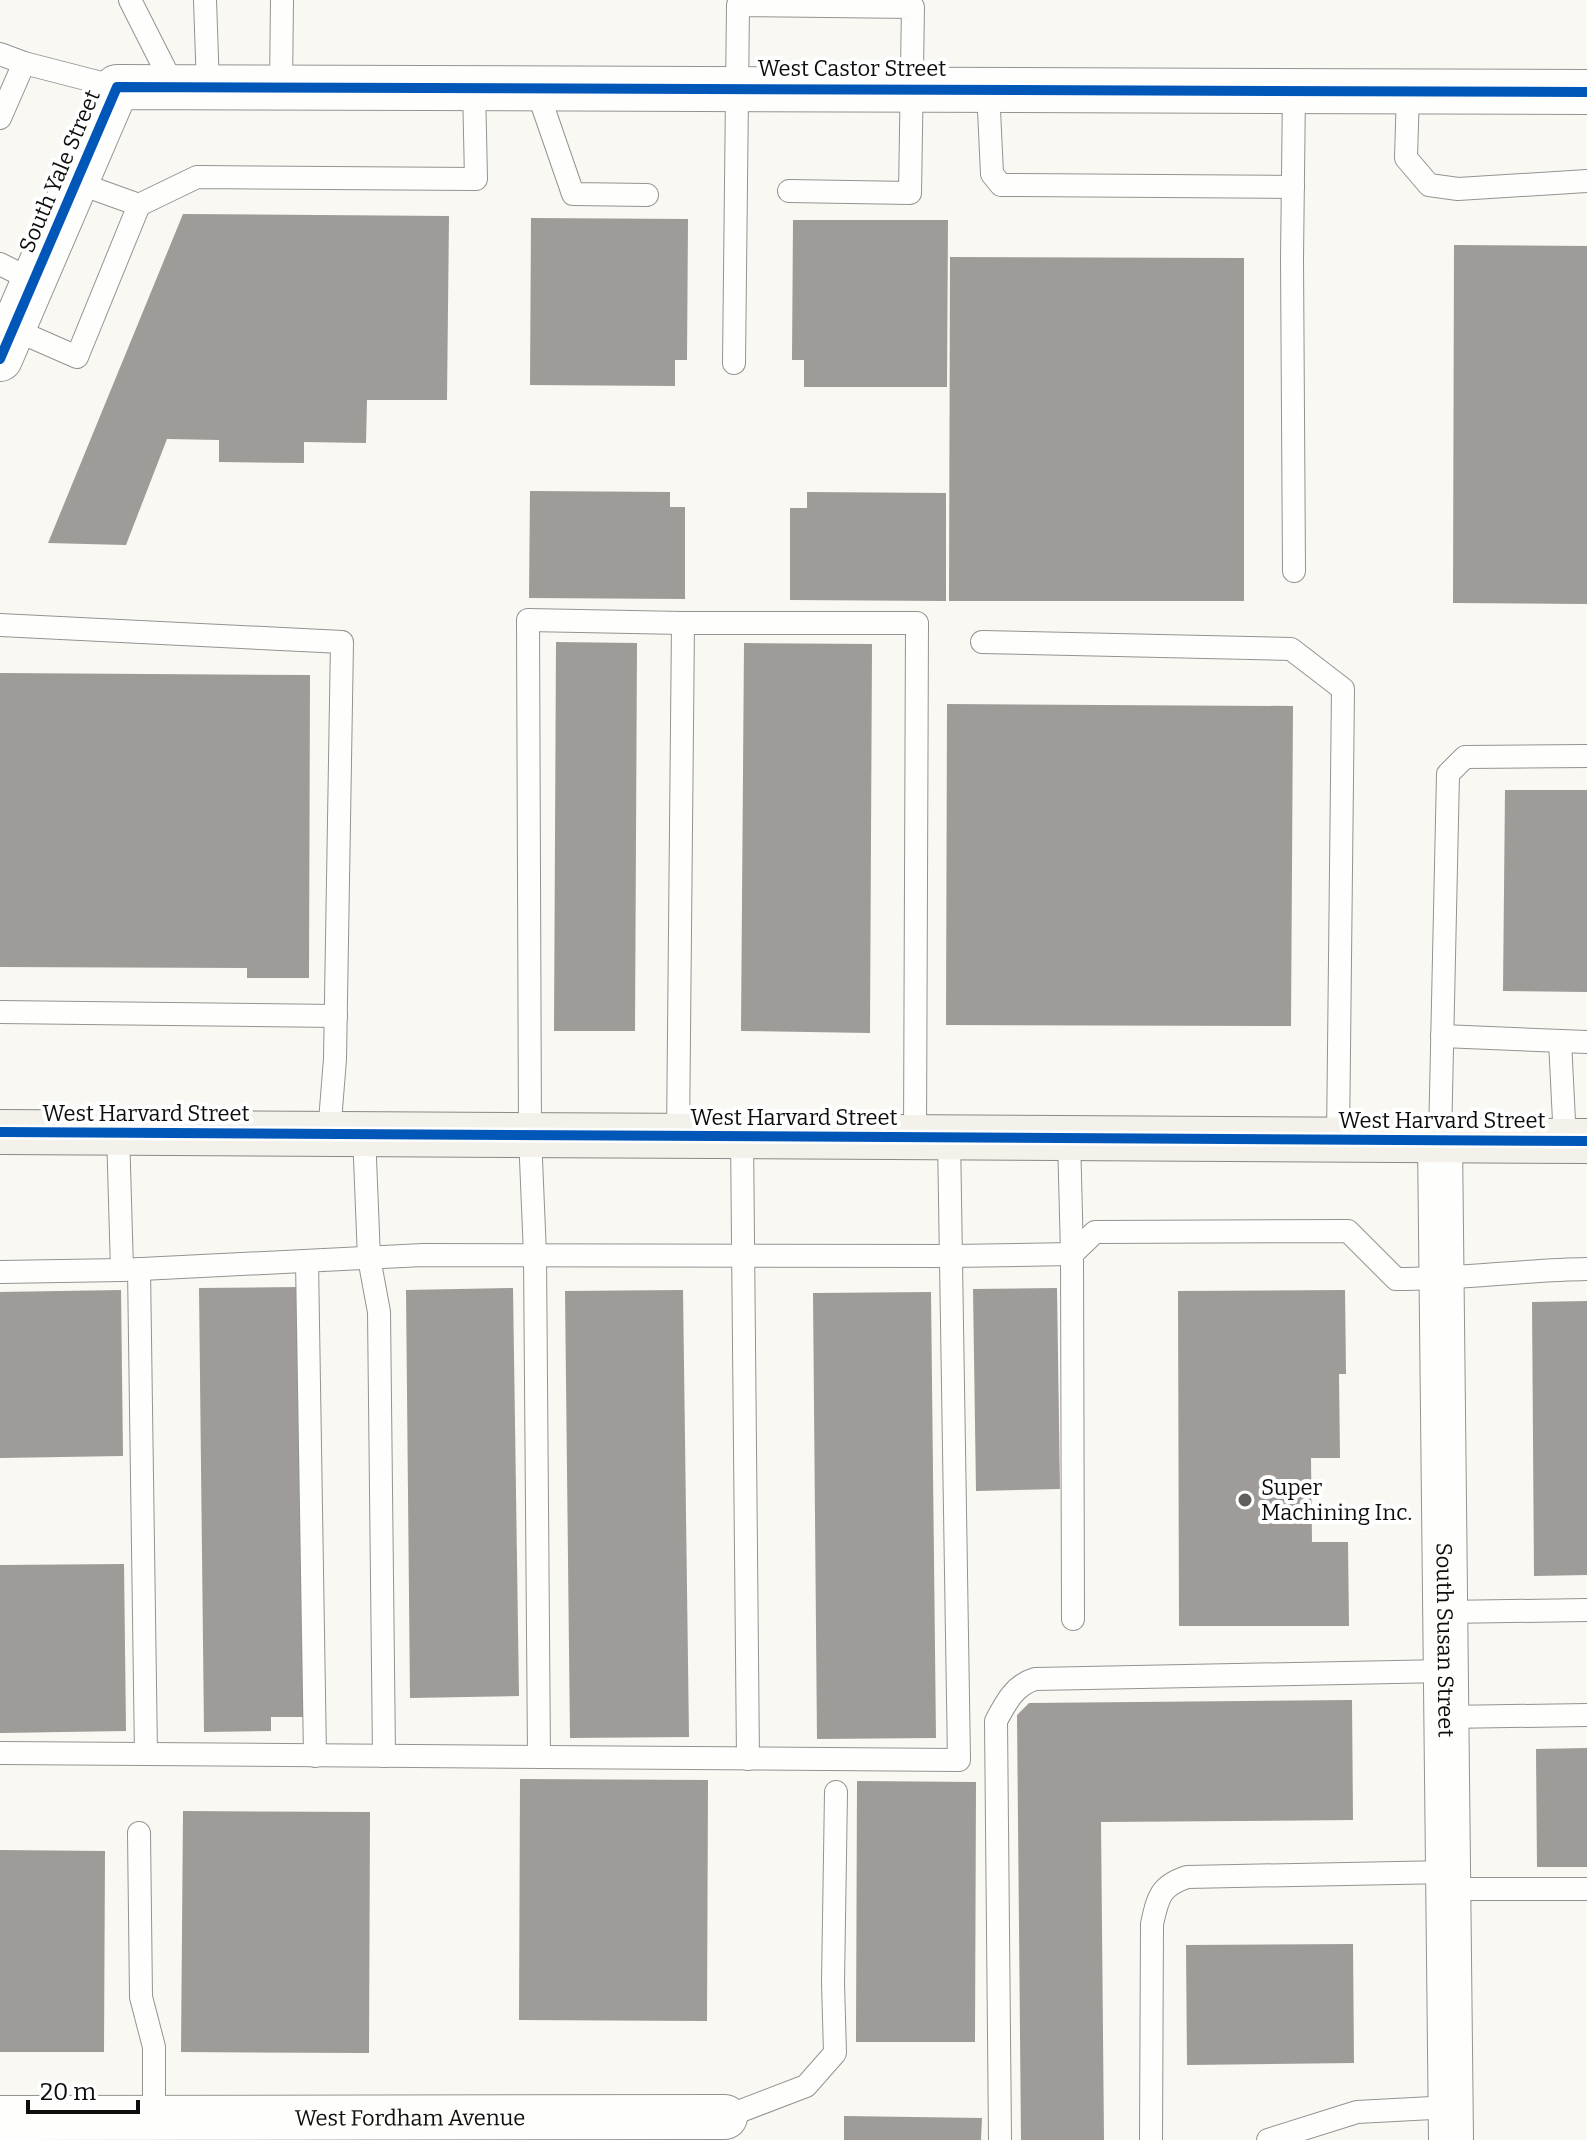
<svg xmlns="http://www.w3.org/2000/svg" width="1587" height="2140" viewBox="0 0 1587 2140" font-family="Bitter,serif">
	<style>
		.building { fill: #9e9b98 }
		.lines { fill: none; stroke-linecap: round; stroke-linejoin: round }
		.lane-casing { stroke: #949391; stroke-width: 24 }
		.street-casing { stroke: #949391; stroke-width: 46 }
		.secondary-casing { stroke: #8a8987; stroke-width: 46 }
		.lane { stroke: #fefefd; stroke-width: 22 }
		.street { stroke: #fefefd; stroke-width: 44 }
		.secondary { stroke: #f4f1ea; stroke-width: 44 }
		.cycleway-casing { stroke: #fff; stroke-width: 15 }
		.cycleway { stroke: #0057b8; stroke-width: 10 }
		.poi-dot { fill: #605f5e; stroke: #fff; stroke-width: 3 }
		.labels { text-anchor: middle; stroke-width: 8; stroke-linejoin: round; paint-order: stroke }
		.street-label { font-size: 22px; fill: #0d0d0d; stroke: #fff }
		.poi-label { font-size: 22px; fill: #0d0d0d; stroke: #fff; text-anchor: start }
	</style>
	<rect width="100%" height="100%" fill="#faf8f3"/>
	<!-- building -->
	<g class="building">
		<polygon points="183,214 449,216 447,400 367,400 366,443 304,442 304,463 219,462 219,440 167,439 126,545 48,543"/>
		<polygon points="531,218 688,219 687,360 675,360 675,386 530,385"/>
		<polygon points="793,220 948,220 947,387 804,387 804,360 792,360"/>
		<polygon points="1454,245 1587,246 1587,604 1453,603"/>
		<polygon points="950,257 1244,258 1244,601 949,601"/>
		<polygon points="530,491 670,492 670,507 685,507 685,599 529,598"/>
		<polygon points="807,492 946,493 946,601 790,600 790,508 807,508"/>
		<polygon points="556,642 637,643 635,1031 554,1031"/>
		<polygon points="744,643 872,644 870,1033 741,1031"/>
		<polygon points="0,673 310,675 309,978 247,978 247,968 0,967"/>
		<polygon points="947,704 1293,706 1291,1026 946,1025"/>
		<polygon points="1505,790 1587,790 1587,992 1503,991"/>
		<polygon points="300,1287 304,1717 271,1717 271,1731 204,1732 199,1288"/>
		<polygon points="513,1288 519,1696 410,1698 406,1290"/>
		<polygon points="1057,1288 1060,1489 976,1491 973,1289"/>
		<polygon points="121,1290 123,1456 0,1458 0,1292"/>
		<polygon points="683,1290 689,1737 570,1738 565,1291"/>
		<polygon points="1345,1290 1346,1374 1339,1374 1340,1458 1311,1458 1312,1542 1348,1542 1349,1626 1179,1626 1178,1291"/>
		<polygon points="931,1292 936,1738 817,1739 813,1293"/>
		<polygon points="1587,1301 1587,1575 1534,1576 1532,1302"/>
		<polygon points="124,1564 126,1731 0,1733 0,1565"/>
		<polygon points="1352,1700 1353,1820 1101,1822 1104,2140 1021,2140 1017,1715 1029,1703"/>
		<polygon points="1587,1748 1587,1867 1537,1867 1536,1749"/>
		<polygon points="520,1779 708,1780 707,2021 519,2020"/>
		<polygon points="857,1781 976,1782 975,2042 856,2042"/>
		<polygon points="183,1811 370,1812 369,2053 181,2052"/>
		<polygon points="0,1850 105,1851 104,2052 0,2052"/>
		<polygon points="1353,1944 1354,2063 1187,2065 1186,1945"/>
		<polygon points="844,2116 982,2118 981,2140 844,2140"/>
	</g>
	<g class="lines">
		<defs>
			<g id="lane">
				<polyline points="130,0 174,87"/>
				<polyline points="205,0 208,87"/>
				<polyline points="0,54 24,63 117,87"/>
				<polyline points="281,87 282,0"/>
				<polyline points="536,87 573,194 647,195"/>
				<polyline points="988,89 992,174 1001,185 1293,187"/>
				<polyline points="1294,91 1292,259 1294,571"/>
				<polyline points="1408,91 1406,158 1429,185 1458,189 1587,181"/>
				<polyline points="0,118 24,63"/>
				<polyline points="139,205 197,177 476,179 474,87"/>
				<polyline points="0,264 34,281"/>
				<polyline points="13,329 77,357 139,205 75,182"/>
				<polyline points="734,363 738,5 913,7 910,193 789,191"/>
				<polyline points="0,625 342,642 335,1059 329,1134"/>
				<polyline points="982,642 1291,649 1343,689 1338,1140"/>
				<polyline points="0,1012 336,1016"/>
				<polyline points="1442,1036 1587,1042"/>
				<polyline points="1560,1041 1565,1141"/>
				<path d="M118,1132L122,1270L423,1255L951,1256L1072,1254L1095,1232L1348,1231L1396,1279C1460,1279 1523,1270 1587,1269"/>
				<polyline points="364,1134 369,1258 379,1312 384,1756"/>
				<polyline points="678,1136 683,623 917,623 915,1137"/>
				<polyline points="742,1136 748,1759"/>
				<polyline points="1069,1138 1072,1254 1073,1619"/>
				<polyline points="1440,1140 1448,774 1465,757 1587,756"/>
				<polyline points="307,1261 315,1756"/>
				<polyline points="139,1269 146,1754"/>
				<polyline points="0,1272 122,1270"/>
				<polyline points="1445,1612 1587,1610"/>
				<polyline points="1446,1717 1587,1715"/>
				<polyline points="0,1753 959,1760 949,1137"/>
				<polyline points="539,1757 535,1255 530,1135 528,620 683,623"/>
				<polyline points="139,1833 141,1997 154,2047 154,2118"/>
				<polyline points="1448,1889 1587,1889"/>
				<polyline points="725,2117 806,2086 835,2053 833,1983 836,1792"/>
				<path d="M1000,2140L996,1721C1006,1702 1015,1685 1035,1679L1445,1671"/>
				<path d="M1151,2140L1152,1924C1158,1897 1160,1886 1187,1877L1448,1872"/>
				<polyline points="1268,2140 1357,2112 1451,2107"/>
			</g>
			<g id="street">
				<polyline points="0,359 117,87 1587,92"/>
				<path id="s1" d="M1440,1140L1451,2140"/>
				<path id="s2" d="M0,2118L725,2117"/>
			</g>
			<polyline id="secondary" points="0,1132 1587,1141"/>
		</defs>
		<!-- lane casing -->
		<use href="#lane" class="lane-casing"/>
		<!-- street casing -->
		<use href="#street" class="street-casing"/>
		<!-- secondary casing -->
		<use href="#secondary" class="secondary-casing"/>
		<!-- lane -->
		<use href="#lane" class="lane"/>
		<!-- street -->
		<use href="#street" class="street"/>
		<!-- secondary -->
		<use href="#secondary" class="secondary"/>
		<defs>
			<g id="cycleway">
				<polyline points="0,359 117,87 1587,92"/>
				<polyline points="0,1132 1587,1141"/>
			</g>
		</defs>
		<!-- cycleway casing -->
		<use href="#cycleway" class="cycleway-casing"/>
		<!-- cycleway -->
		<use href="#cycleway" class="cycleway"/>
	</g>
	<!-- markers -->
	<circle class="poi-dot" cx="1245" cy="1500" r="8"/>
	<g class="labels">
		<!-- street labels -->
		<g class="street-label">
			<text x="852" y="76">West Castor Street</text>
			<text transform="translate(59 171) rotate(-67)" y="8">South Yale Street</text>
			<text x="146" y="1121">West Harvard Street</text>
			<text x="794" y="1125">West Harvard Street</text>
			<text x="1442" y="1128">West Harvard Street</text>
			<text dy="8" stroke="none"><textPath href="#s1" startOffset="500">South Susan Street</textPath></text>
			<text dy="8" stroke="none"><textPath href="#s2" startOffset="410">West Fordham Avenue</textPath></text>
		</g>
		<!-- poi labels -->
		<g class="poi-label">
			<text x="1261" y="1495">Super<tspan x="1261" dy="25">Machining Inc.</tspan></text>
		</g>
	</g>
	<!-- scale -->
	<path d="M28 2100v12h110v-12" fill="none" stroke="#0d0d0d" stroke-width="4"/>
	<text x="40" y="2100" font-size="24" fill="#0d0d0d" stroke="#ffffff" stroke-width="6" paint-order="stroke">20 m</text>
</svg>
